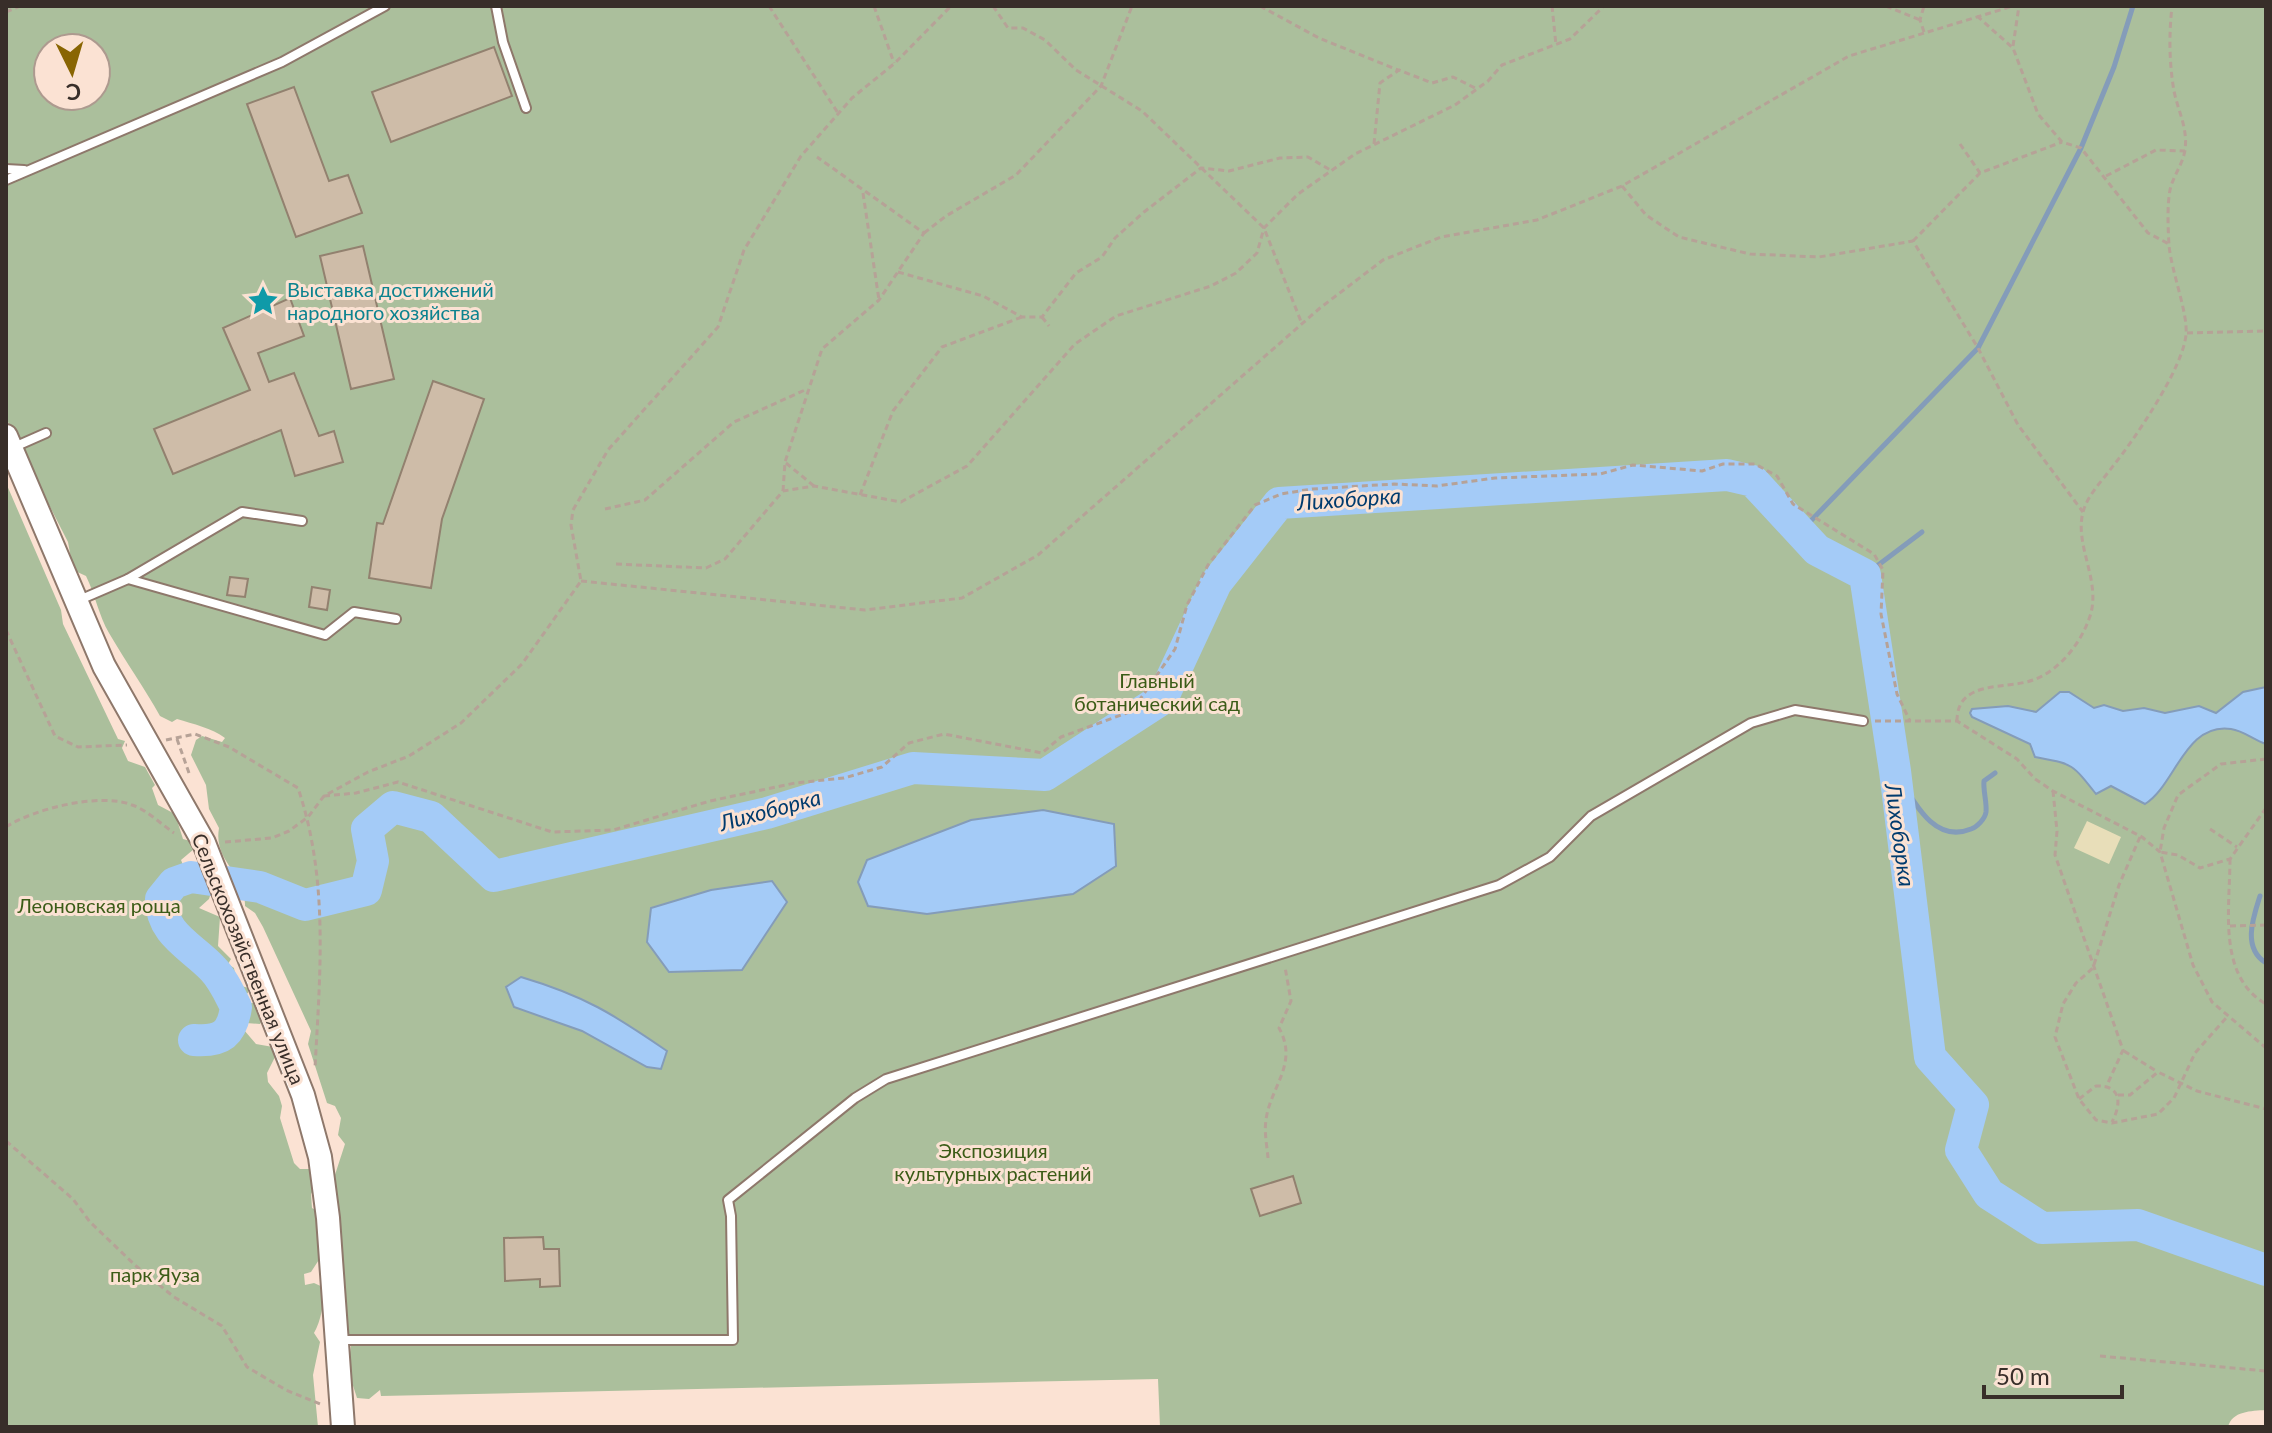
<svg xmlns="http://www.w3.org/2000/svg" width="2272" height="1433" viewBox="0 0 2272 1433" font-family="Lato,sans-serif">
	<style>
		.green { fill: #abbf9c; fill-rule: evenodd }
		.sand { fill: #e8deb9 }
		.water { fill: #a4cbf7; stroke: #849cb9; stroke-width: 2 }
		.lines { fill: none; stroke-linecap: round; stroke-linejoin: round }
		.stream { stroke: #849cb9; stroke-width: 5 }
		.river { stroke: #a4cbf7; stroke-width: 32 }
		.building { fill: #cebca8; stroke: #92816f; stroke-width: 2 }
		.service-casing { stroke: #8e786b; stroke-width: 12 }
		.secondary-casing { stroke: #8e786b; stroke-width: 26 }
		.path { stroke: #b6a297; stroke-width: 3; stroke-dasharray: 6 4; stroke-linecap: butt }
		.service { stroke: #fff; stroke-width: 8 }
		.secondary { stroke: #fff; stroke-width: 22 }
		.labels { text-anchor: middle; stroke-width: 6; stroke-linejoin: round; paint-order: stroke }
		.culture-label { font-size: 20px; fill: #0d838f; stroke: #fbe2d3; text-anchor: start }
		.park-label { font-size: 20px; fill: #3b5c17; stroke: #fbe2d3 }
		.street-label { font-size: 20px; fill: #382e29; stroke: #fbe2d3 }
		.water-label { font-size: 22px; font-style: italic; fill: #003b6e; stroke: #fbe2d3 }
	</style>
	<rect width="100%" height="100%" fill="#fbe2d3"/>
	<!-- green -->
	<g class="green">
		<path d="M6,6H2266V1410C2251,1411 2232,1411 2228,1427H1160L1158,1379L381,1396L380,1390L369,1399L357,1398L348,1370L351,1345L344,1334L341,1230L332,1184L345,1144L338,1135L341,1118L335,1106L327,1103L308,1044L311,1031L263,927L255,913L245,906C246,873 213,862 219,828L209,809L206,785L191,755L196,740L202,736L222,742L225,738C212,728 193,724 177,719L172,722L160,716C145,689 126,662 109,633C99,616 95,594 86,576L73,570L68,542L46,499L37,494L6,417ZM48,48H96V96H48Z"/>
		<path d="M6,483L61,610L63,624L118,739L125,741L122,748L128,761L145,767L155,785L152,788L158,805L175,814L183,839L190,841L194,849L181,860L183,865L205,869L213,886L209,899L199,908L220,917L218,946L231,959L228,964L234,968L237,985L249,988L248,993L240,997L243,1003H258L263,1019L260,1024L246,1023L244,1030L256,1044L273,1047L276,1055L267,1073L268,1082L279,1096L282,1106L280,1118L294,1163L300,1169H309L318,1182L311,1194L312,1208L317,1211L324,1252L311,1272L304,1274L305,1285L314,1283L325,1288C324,1302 321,1321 314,1333L320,1342L313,1375L318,1427H6Z"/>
	</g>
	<!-- sand -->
	<polygon class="sand" points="2087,821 2121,837 2109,864 2074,848"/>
	<!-- water -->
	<g class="water">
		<path d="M2266,687V744C2254,740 2244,731 2231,729C2185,722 2175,786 2145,804L2111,786L2096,794C2071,762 2072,764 2035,757L2030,744L1972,717L1970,713L1972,709L2008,706L2036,712L2060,692H2069L2094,708L2104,705L2123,711L2144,708L2165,713L2199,706L2216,713L2243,692Z"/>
		<polygon points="1043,810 1114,824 1116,866 1073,894 927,914 868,906 858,882 867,860 971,820"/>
		<polygon points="772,881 787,902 742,970 669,972 647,942 651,908 711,890"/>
		<path d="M521,977C585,996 613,1014 667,1051L661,1069L647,1067L582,1031L514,1007L506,987Z"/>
	</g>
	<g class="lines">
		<!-- stream -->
		<g class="stream">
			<polyline points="1800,532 1978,348 2081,148 2114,67 2133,6"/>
			<polyline points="1865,575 1922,532"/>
			<path d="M1895,771C1912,797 1932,845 1971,829C1977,827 1985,819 1986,812C1987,802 1983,791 1984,781L1995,773"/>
			<path d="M2260,896C2253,918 2242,948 2266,963"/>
		</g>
		<!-- river -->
		<path class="river" d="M194,1040C222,1042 232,1034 236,1007C229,993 223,979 212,968C191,946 161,934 161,899L174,883L191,877L260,887L305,905L366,890L373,861L367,829L393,807L431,817L494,876L767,813L913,768L1045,775L1162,699L1216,583L1279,503L1727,475L1753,481L1817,550L1865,575L1895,771L1930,1057L1973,1105L1961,1150L1989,1194L2042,1228L2138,1225L2266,1270"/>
	</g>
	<!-- building -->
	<g class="building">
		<polygon points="494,47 512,96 391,142 372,92"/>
		<polygon points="294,87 329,181 348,175 362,213 296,237 247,104"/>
		<polygon points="363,246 394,379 351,389 320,256"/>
		<polygon points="290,298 304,336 258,353 269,382 294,373 319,436 334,431 343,462 295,476 281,430 173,474 154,429 250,390 223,328"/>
		<polygon points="433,381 484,399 442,519 431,588 369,578 377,523 383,524"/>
		<polygon points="230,577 248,579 245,597 227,595"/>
		<polygon points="312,587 330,590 327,610 309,607"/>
		<polygon points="1293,1176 1301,1203 1260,1216 1251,1189"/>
		<polygon points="543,1237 544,1249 559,1249 560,1286 540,1287 540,1279 505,1281 504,1238"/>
	</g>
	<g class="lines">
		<defs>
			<g id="service">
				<polyline points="496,6 503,42 526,108"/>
				<polyline points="6,169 24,170"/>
				<polyline points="6,180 282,62 385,6"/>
				<polyline points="12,448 46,433"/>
				<polyline points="128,579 242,512 302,521"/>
				<polyline points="77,601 128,579 325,635 354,612 396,619"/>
				<polyline points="338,1340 733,1340 731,1216 728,1200 855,1098 886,1079 1499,885 1550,857 1591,816 1751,723 1795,710 1863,721"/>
			</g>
			<polyline id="secondary" points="6,436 104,666 204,843 303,1095 320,1157 328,1218 343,1427"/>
		</defs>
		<!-- service casing -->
		<use href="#service" class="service-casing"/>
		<!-- secondary casing -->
		<use href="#secondary" class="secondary-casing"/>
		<!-- path -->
		<g class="path">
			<polyline points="769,6 838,113"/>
			<polyline points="874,6 894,63"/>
			<polyline points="993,6 1008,28 1023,28 1045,40 1076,70 1142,111 1264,228 1302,324"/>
			<polyline points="1260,6 1319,38 1398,70"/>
			<polyline points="1552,6 1556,45"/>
			<polyline points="1886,6 1920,20"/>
			<polyline points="6,12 20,6"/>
			<polyline points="1977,16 2013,48 2038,114 2062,142 2081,148 2148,233 2169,244"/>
			<polyline points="1924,32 1920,20 1924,6"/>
			<polyline points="2013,46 2019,6"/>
			<polyline points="1374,144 1380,83 1399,70 1432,83 1453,77 1477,89"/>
			<polyline points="1960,144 1980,173"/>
			<polyline points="2106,176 2156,150 2185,151"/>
			<polyline points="1622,186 1646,215 1679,237 1750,254 1819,257 1913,241 1978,348 2018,425 2083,512"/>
			<polyline points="863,193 879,300"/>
			<polyline points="924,233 946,216 1016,175 1101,86 1132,6"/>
			<polyline points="1913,241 1980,173 2062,142"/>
			<polyline points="898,272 983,296 1022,317 1042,317 1076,273 1102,257 1115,238 1144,212 1201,168 1229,171 1280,158 1308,157 1332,171"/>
			<polyline points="1042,317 1049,326"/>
			<polyline points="2187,333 2266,331"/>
			<polyline points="786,463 814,486"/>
			<polyline points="783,491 785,462 822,349 879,300 924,233 817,157"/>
			<polyline points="860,495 893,411 942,347 1022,317"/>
			<polyline points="605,509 645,500 734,422 805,390"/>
			<polyline points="616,564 706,568 725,559 783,491 814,486 901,502 967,466 1075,344 1116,316 1211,286 1236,273 1257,253 1264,228 1298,194 1355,154 1455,105 1488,81 1502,65 1570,39 1604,6"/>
			<polyline points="581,581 865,610 962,598 1038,555 1320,308 1383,260 1441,237 1537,220 1622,186 1849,56 2013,6"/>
			<polyline points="6,630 55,736 78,747 127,745"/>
			<polyline points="1875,721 1957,721 2017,759 2035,779 2053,791 2142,837 2160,852 2193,965 2212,1002 2266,1048"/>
			<path d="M1957,721C1957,679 2006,690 2033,680C2059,671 2080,644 2089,619C2103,583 2074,547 2083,512C2088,494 2103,480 2113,466C2134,440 2184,367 2186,334C2188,313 2171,270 2169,245C2168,228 2167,206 2170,190C2173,176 2183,164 2185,150C2188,128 2178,111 2174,91C2169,62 2169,34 2172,6"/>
			<polyline points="177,739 189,773"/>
			<path d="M166,740L195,734L229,747L298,788C329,880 320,973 315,1068"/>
			<polyline points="2266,759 2221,764 2178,795 2164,828 2160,852 2178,855 2200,868 2230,859 2266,808"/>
			<polyline points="2053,791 2057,831 2055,855 2123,1050 2107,1085"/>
			<polyline points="324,796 356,793 398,782 552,832 613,830 710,801 795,783 844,778 882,767 909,743 944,734 1042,753 1061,737 1132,711 1175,649 1187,605 1208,565 1255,505 1281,494 1312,489 1394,484 1437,486 1495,478 1600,474 1633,465 1702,471 1723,464 1755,464 1777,476 1793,504 1874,554 1883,570 1881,614 1897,694 1910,721"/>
			<path d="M6,827C33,809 101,792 132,805C147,810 161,824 174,833"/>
			<polyline points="2210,829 2237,847"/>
			<polyline points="2140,837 2119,885 2093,968 2076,983 2063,1004 2055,1037 2079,1099 2096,1120 2112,1123 2158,1114 2174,1098 2195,1053 2227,1017"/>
			<polyline points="225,842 272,838 289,831 308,817 324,796 368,772 409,756 461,723 522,664 581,581 571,525 573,510 608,450 718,327 744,250 801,156 852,98 895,63 951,6"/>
			<path d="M2230,859C2230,908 2217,976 2266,1004"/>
			<polyline points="2230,926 2266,925"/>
			<polyline points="2124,1051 2158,1072"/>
			<polyline points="2118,1095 2130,1095 2158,1072 2197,1091 2266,1109"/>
			<path d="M2079,1099L2096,1086C2121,1085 2122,1103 2112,1122"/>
			<polyline points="6,1141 73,1199 90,1222 136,1266 174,1297 222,1326 247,1367 286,1390 320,1404"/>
			<path d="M1268,1158C1267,1146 1264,1132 1266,1120C1270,1087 1299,1064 1279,1028L1291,1001L1285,967"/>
			<polyline points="2100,1356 2266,1371"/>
		</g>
		<!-- service -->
		<use href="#service" class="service"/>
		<!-- secondary -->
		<use href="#secondary" class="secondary"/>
	</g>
	<!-- icons -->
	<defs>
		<symbol id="sight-bare" viewBox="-9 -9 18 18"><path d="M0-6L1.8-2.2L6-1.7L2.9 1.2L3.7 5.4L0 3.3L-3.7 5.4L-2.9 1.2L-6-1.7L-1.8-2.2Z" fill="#0f9aa8" stroke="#fbe2d3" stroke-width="2.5" paint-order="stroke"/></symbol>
	</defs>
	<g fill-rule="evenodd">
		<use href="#sight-bare" x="241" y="279" width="44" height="44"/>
	</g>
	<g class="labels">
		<!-- culture labels -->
		<g class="culture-label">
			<text x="287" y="297">Выставка достижений<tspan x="287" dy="23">народного хозяйства</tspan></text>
		</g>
		<!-- park labels -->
		<g class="park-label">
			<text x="1157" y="688">Главный<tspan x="1157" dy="23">ботанический сад</tspan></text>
			<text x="99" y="913">Леоновская роща</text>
			<text x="993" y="1158">Экспозиция<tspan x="993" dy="23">культурных растений</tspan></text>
			<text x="155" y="1282">парк Яуза</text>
		</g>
		<!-- street labels -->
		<g class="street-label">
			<text transform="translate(248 959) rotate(68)" y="7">Сельскохозяйственная улица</text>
		</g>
		<!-- water labels -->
		<g class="water-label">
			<text transform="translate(1349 499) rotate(-4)" y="8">Лихоборка</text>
			<text transform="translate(770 810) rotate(-15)" y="8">Лихоборка</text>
			<text transform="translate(1900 835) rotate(82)" y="8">Лихоборка</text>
		</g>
	</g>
	<!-- border -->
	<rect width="2272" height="1433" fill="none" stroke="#382e29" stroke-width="16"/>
	<!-- north arrow -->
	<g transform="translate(72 72) rotate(175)"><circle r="38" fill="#fbe2d3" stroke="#ad9a8f" stroke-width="2"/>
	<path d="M0-6L14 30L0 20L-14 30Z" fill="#896502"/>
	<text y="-12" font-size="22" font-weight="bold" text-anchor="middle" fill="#382e29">С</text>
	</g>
	<!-- scale -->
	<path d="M1984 1385v12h138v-12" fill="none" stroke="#382e29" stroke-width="4"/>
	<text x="1996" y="1385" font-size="24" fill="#382e29" stroke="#fbe2d3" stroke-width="6" paint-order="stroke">50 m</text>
</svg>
